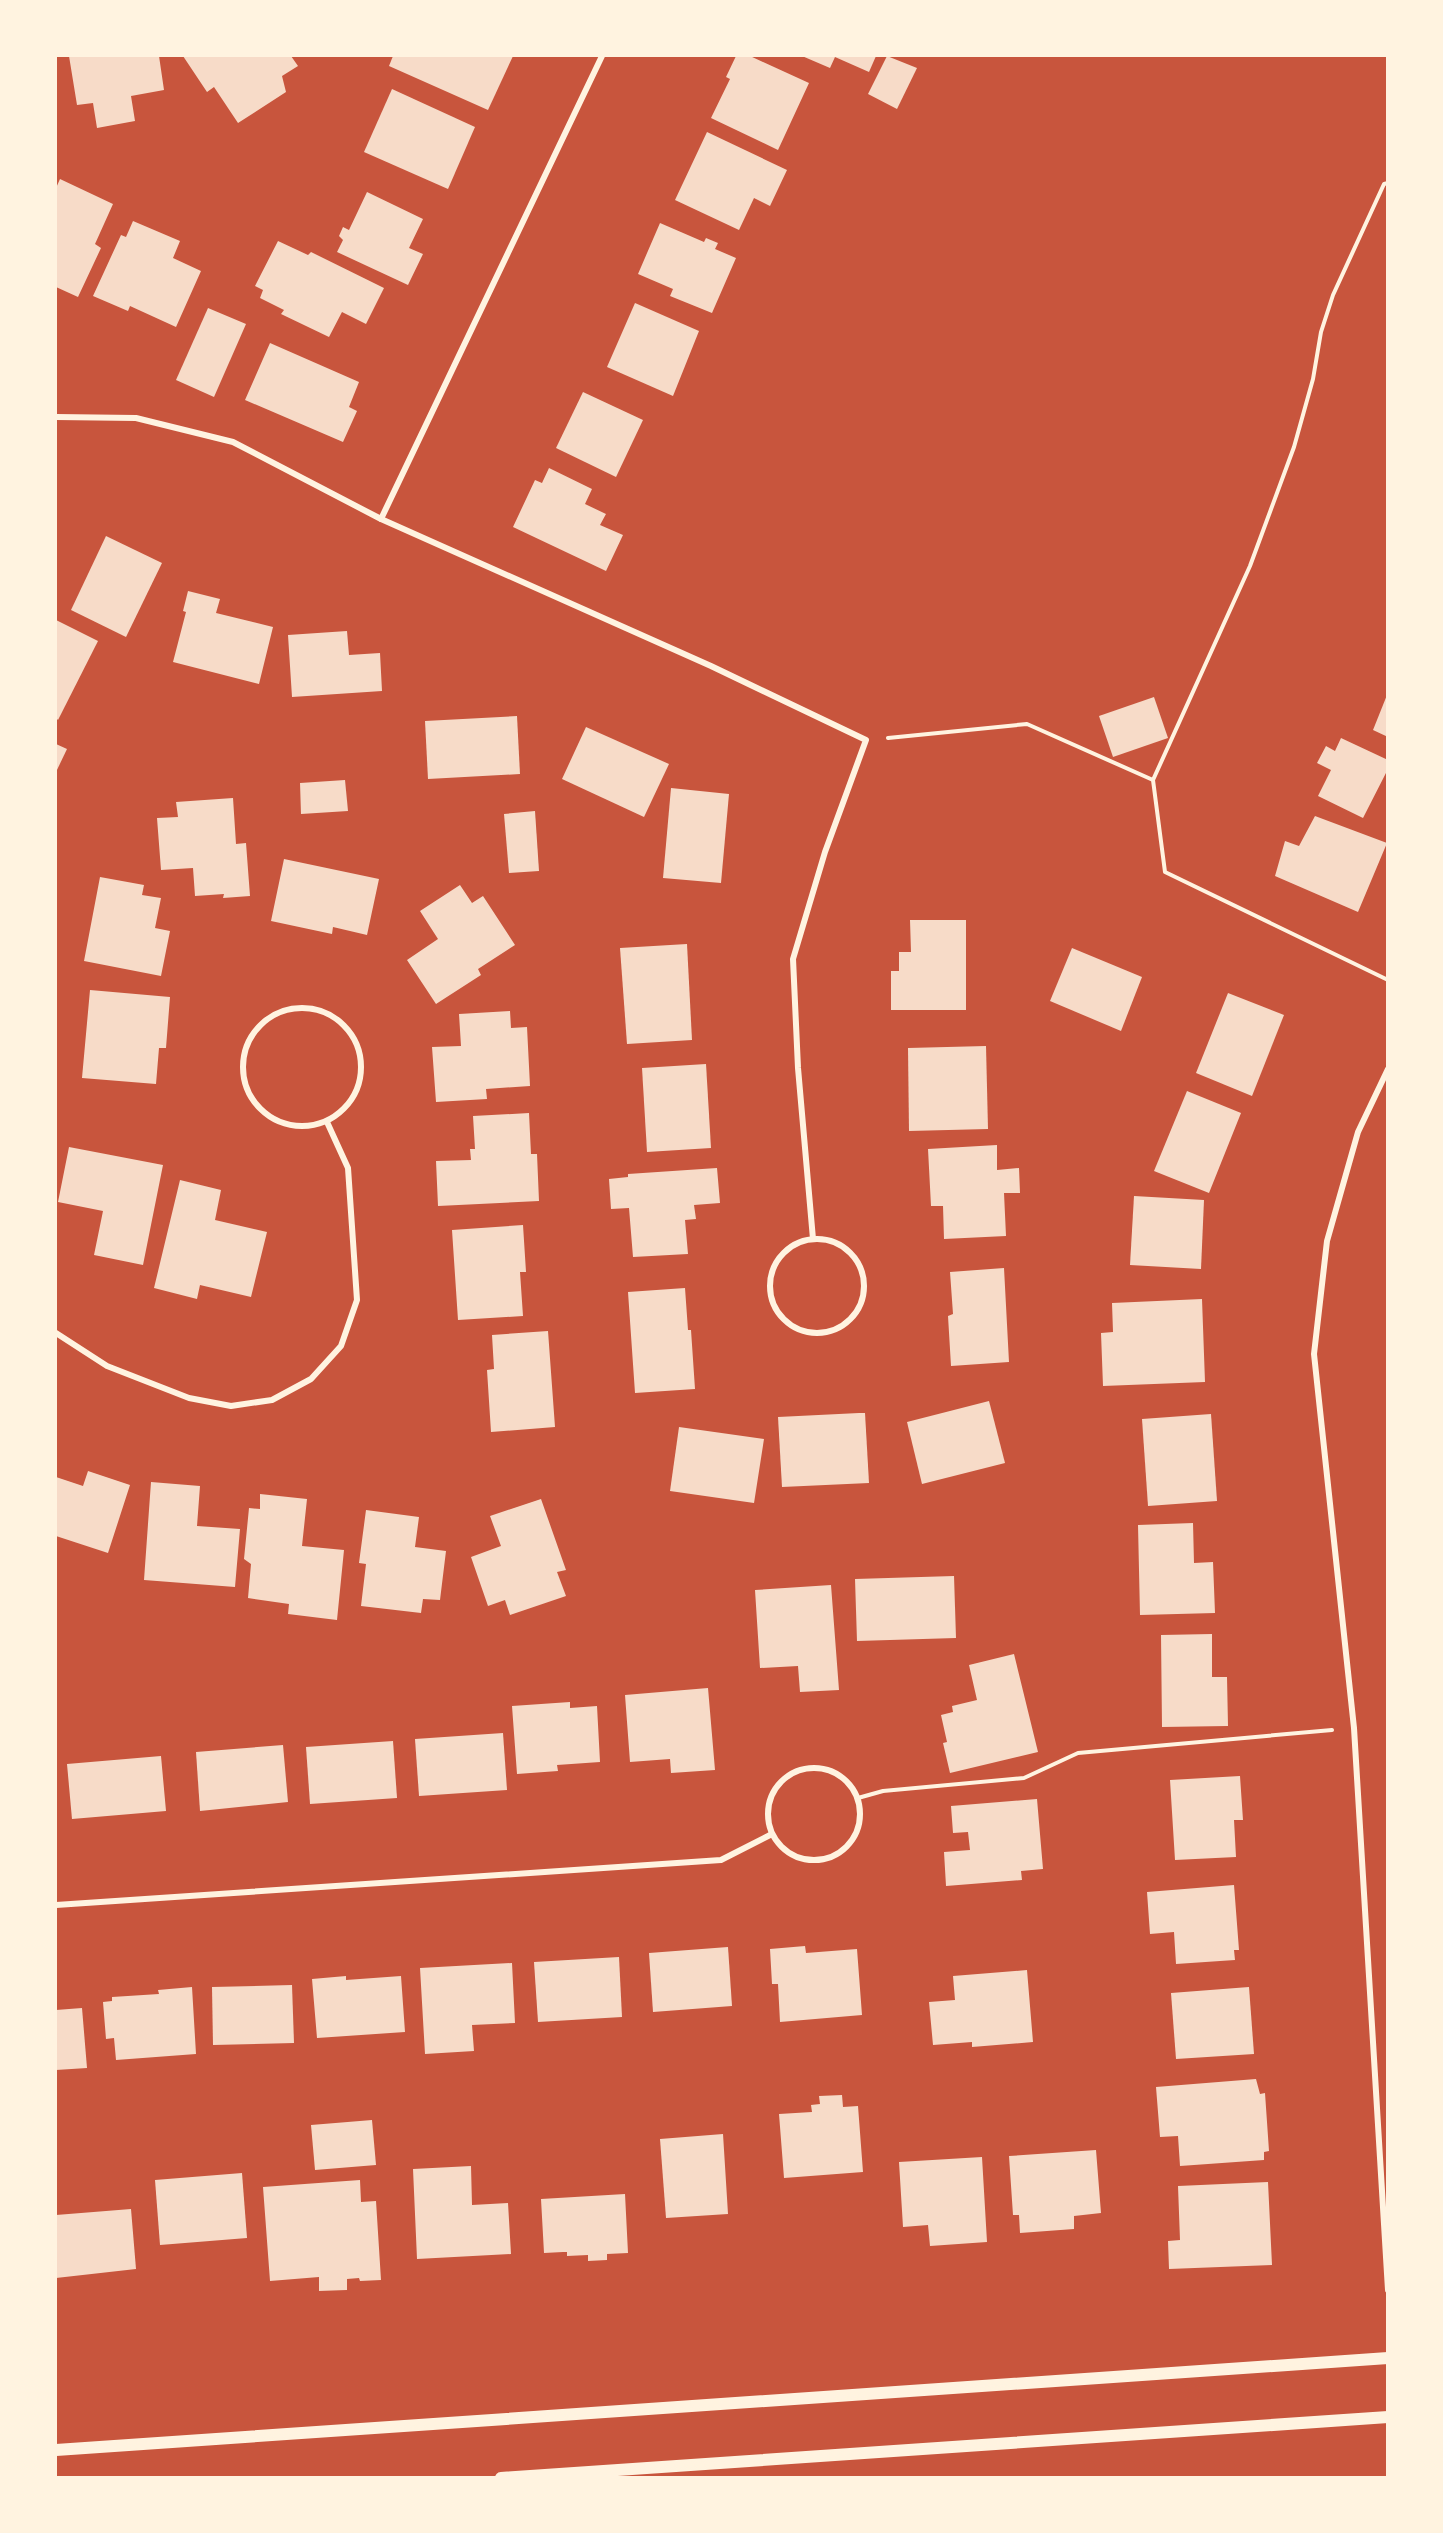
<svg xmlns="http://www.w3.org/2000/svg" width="1443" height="2533" viewBox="0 0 1443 2533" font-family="Figtree,sans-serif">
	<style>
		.building { fill: #f7dbc8 }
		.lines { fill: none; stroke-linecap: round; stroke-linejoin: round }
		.path { stroke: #fff3e0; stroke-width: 4 }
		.minor { stroke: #fff3e0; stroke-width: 6 }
		.secondary { stroke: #fff3e0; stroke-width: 12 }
	</style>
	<rect width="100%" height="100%" fill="#c8553d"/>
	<!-- building -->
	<g class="building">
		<polygon points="69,56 159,56 164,90 131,96 135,121 97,128 93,103 77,105"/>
		<polygon points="183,56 291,56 298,66 282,76 286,92 238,123 214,87 207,92"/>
		<polygon points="393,56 513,56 488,110 389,66"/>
		<polygon points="736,56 750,56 809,83 778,150 711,118 730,79 726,77"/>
		<polygon points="802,56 876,56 869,72 835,57 830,68"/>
		<polygon points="887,56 917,68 897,109 868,94"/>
		<polygon points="392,89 475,127 448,189 364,152"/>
		<polygon points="707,132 787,170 770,206 754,198 739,230 675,200"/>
		<polygon points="60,179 113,204 95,244 101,248 78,297 56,287 56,188"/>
		<polygon points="367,192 423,219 409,248 423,254 408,285 337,252 343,240 339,236 343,227 349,230"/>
		<polygon points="133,221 180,241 173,258 201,271 176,327 130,306 128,311 93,296 121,235 126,237"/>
		<polygon points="660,223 704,242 706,238 718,243 715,249 736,258 712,313 670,296 673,289 638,274"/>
		<polygon points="278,241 308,255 311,252 384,288 366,324 342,312 329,337 281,314 284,310 260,298 263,290 255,286"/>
		<polygon points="635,303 699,331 673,396 607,367"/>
		<polygon points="208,308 246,324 214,397 176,380"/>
		<polygon points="270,343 359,382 349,407 357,411 343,442 245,400"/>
		<polygon points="583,392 643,420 616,477 556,448"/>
		<polygon points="549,468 592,489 585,504 606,514 600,525 623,535 606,571 513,527 535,480 542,483"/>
		<polygon points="106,536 162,563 126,637 71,610"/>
		<polygon points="188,591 220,599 216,613 273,627 259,684 173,662 186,612 183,611"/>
		<polygon points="56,620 98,641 58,720 56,718"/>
		<polygon points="347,631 349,655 380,653 382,691 292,697 288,635"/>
		<polygon points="1387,695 1388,695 1388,737 1373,730"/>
		<polygon points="1154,697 1168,738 1113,757 1099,716"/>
		<polygon points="517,716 520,774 428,779 425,721"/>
		<polygon points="586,727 669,764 644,817 562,779"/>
		<polygon points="1341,738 1388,760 1388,769 1363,818 1318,796 1331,770 1317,763 1326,746 1335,751"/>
		<polygon points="56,744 67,749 56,772"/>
		<polygon points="345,780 348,811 301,814 300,783"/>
		<polygon points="671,788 729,794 721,883 663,878"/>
		<polygon points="233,798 236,844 246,843 250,896 223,898 224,894 195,896 193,868 161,870 157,818 178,817 176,802"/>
		<polygon points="535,811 539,871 509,873 504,814"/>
		<polygon points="1315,816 1387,843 1358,912 1275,876 1285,841 1299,846"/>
		<polygon points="284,859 379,879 367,935 333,927 332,934 271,921"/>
		<polygon points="100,877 144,885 142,895 161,898 155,928 170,931 161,976 84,961"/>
		<polygon points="460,885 472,903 483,896 515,945 478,969 481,975 436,1004 407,960 438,939 420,911"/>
		<polygon points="910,920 966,920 966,1010 891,1010 891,971 899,971 899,952 911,952"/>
		<polygon points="687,944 692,1040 627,1044 620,948"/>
		<polygon points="1072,948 1142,977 1121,1031 1050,1001"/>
		<polygon points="90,990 170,997 166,1048 159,1048 156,1084 82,1078"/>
		<polygon points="1228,993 1284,1015 1252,1096 1196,1073"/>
		<polygon points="510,1011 511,1028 527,1027 530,1086 486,1089 487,1099 436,1102 432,1047 461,1046 459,1014"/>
		<polygon points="986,1046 988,1129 909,1131 908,1048"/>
		<polygon points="706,1064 711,1148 647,1152 642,1068"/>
		<polygon points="1187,1091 1241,1113 1209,1193 1154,1171"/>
		<polygon points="529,1113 531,1154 537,1154 539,1201 438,1206 436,1161 471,1160 470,1149 475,1149 473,1116"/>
		<polygon points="997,1145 997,1170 1019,1168 1020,1193 1004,1193 1006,1236 944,1239 943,1206 931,1206 928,1149"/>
		<polygon points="69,1147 163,1165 143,1265 94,1255 103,1211 58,1202"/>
		<polygon points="717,1168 720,1203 694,1205 696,1219 685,1220 688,1254 633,1257 629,1208 611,1209 609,1179 628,1177 628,1174"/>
		<polygon points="180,1180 221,1190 215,1220 267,1232 251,1297 200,1285 197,1299 154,1288"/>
		<polygon points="1134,1196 1204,1200 1201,1269 1130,1265"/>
		<polygon points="523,1225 526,1272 520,1272 523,1316 458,1320 452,1230"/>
		<polygon points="1004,1268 1009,1362 951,1366 948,1316 953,1314 950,1272"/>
		<polygon points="685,1288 688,1330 691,1330 695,1389 635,1393 628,1292"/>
		<polygon points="1202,1299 1205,1382 1103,1386 1101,1333 1113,1332 1112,1303"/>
		<polygon points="548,1331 555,1427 491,1432 487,1370 494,1369 492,1335"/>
		<polygon points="989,1401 1005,1463 922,1484 907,1422"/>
		<polygon points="859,1413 865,1413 869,1483 782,1487 778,1417"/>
		<polygon points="1211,1414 1217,1501 1148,1506 1142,1419"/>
		<polygon points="679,1427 764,1439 754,1503 670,1491"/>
		<polygon points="88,1471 130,1485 108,1553 56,1536 56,1477 83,1486"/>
		<polygon points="151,1482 200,1486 197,1526 240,1529 235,1587 144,1580"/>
		<polygon points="260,1494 307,1499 302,1546 344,1550 337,1620 288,1614 289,1604 248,1598 251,1564 244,1559 249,1508 260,1509"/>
		<polygon points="541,1499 566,1570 557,1572 566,1596 510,1615 505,1600 488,1606 471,1557 501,1546 490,1516"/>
		<polygon points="366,1510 419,1517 415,1547 446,1551 440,1600 423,1599 421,1613 361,1606 366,1564 359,1563"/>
		<polygon points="1193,1523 1194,1563 1213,1562 1215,1613 1140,1615 1138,1525"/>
		<polygon points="954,1576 956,1638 857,1641 855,1579"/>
		<polygon points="831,1585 839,1690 800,1692 798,1666 760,1668 755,1590"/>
		<polygon points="1212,1634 1212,1677 1227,1677 1228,1726 1162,1727 1161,1635"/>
		<polygon points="1014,1654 1038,1752 950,1773 943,1743 947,1742 941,1715 953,1712 952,1706 977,1700 969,1665"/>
		<polygon points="708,1688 715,1770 671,1773 670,1759 630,1762 625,1695"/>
		<polygon points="570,1702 570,1708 597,1706 600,1762 557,1765 558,1771 517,1774 512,1706"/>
		<polygon points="503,1733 507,1790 419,1796 415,1739"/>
		<polygon points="393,1741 397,1798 310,1804 306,1747"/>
		<polygon points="283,1745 288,1802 200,1811 196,1752"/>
		<polygon points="161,1756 166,1811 72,1819 67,1764"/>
		<polygon points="1240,1776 1243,1820 1234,1820 1236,1857 1175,1860 1170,1780"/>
		<polygon points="1037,1799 1043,1869 1021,1871 1022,1880 946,1886 944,1852 970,1850 968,1832 953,1833 951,1806"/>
		<polygon points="1234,1885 1239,1950 1234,1950 1235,1960 1176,1964 1174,1932 1150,1934 1147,1892"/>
		<polygon points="805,1946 806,1953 857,1949 862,2015 780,2022 778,1984 772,1984 770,1949"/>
		<polygon points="728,1947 732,2006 653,2012 649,1953"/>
		<polygon points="619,1957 622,2017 538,2022 534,1962"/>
		<polygon points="512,1963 515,2023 472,2025 474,2051 425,2054 420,1968"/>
		<polygon points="1027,1970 1033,2042 972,2047 972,2042 933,2045 929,2002 955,2000 953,1976"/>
		<polygon points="346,1976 346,1980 401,1976 405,2032 317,2038 312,1979"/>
		<polygon points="292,1985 294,2043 213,2045 212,1987"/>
		<polygon points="192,1987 196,2054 116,2060 114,2038 106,2039 103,2002 112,2001 112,1997 159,1994 158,1990"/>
		<polygon points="1249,1987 1254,2054 1176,2059 1171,1993"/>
		<polygon points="82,2008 87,2068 56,2070 56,2010"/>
		<polygon points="1256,2079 1260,2094 1265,2093 1269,2151 1264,2152 1264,2160 1180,2166 1178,2136 1160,2137 1156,2087"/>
		<polygon points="842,2095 843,2107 858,2106 863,2172 784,2178 779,2114 812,2112 811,2105 820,2104 819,2096"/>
		<polygon points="372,2120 376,2165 315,2170 311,2125"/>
		<polygon points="723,2134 728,2214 666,2218 660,2139"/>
		<polygon points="1096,2150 1101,2213 1074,2216 1074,2229 1020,2233 1019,2215 1013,2215 1009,2156"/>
		<polygon points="982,2157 987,2242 930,2246 928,2225 903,2227 899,2162"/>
		<polygon points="471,2166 472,2205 508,2203 511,2254 417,2259 413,2169"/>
		<polygon points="242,2173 247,2238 160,2245 155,2180"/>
		<polygon points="360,2180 361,2202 376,2201 381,2280 360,2281 359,2278 347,2279 347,2290 319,2291 319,2277 270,2281 263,2187"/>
		<polygon points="1268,2182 1272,2265 1169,2269 1168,2241 1180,2240 1178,2186"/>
		<polygon points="625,2194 628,2253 607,2254 607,2260 588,2261 588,2255 567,2256 567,2252 563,2252 544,2253 541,2199"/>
		<polygon points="131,2209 136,2269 56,2278 56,2215"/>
	</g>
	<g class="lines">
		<!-- path -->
		<g class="path">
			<polyline points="888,738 1027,724 1153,780 1165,872 1388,980"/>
			<polyline points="1153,780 1250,566 1294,447 1313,379 1321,332 1333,295 1384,184 1388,183"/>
			<polyline points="858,1798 883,1791 1024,1778 1078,1753 1332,1730"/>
		</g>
		<!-- minor -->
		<g class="minor">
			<polyline points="56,417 136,418 233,442 381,519 711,666 866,740 825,852 793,959 798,1068 813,1239"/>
			<polyline points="381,519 602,56"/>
			<circle cx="302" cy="1067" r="59"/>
			<polyline points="1388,1069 1358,1132 1327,1241 1314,1354 1354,1728 1388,2290"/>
			<circle cx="817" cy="1286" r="47"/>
			<polyline points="56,1333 107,1366 189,1398 231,1406 272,1400 311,1379 341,1346 357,1300 348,1168 327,1122"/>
			<circle cx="814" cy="1814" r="46"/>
			<polyline points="56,1905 721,1860 772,1834"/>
		</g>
		<!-- secondary -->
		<g class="secondary">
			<polyline points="56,2450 1388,2358"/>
			<polyline points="501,2478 1388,2417"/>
		</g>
	</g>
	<!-- border -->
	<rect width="1443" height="2533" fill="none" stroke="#fff3e0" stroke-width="114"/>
</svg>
